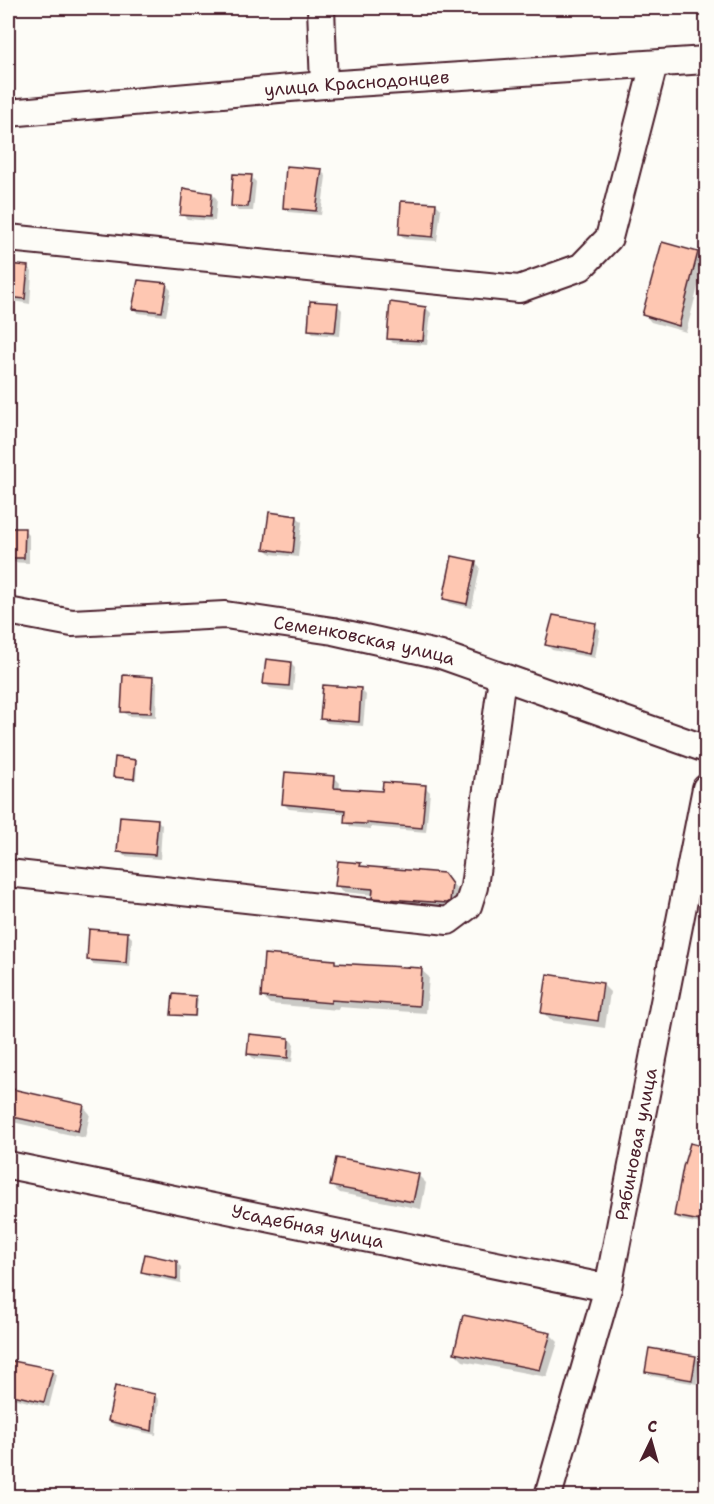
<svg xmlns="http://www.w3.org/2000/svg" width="714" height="1504" viewBox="0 0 714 1504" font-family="'Shantell Sans',sans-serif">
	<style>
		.shadow { fill: #0003 }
		.building { fill: #fec7b2; stroke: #4a1f2b; stroke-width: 1.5 }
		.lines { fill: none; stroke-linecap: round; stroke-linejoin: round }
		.minor-casing { stroke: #4a1f2b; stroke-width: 30 }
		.minor { stroke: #fdfcf7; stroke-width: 26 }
		.labels { text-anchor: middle; stroke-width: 4.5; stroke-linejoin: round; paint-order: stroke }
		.street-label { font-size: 18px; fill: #4a1f2b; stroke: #fdfcf7 }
	</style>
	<rect width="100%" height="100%" fill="#fdfcf7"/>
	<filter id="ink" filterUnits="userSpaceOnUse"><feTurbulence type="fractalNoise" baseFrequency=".0167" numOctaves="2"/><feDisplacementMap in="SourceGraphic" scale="12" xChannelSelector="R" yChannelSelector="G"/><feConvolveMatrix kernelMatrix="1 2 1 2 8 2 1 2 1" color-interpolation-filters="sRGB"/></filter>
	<g filter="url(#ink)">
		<!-- shadow -->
		<g class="shadow">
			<polygon points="75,8 150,8 80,14"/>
			<polygon points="321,171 326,176 321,215 289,212 284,207"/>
			<polygon points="251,177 256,182 253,211 238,211 233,206"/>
			<polygon points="212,194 217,199 215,221 187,219 182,214"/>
			<polygon points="436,204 441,209 437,241 405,239 400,234"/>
			<polygon points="697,253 705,261 686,332 651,322 644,314"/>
			<polygon points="8,265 28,267 32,272 30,304 8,300"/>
			<polygon points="166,285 171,290 166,316 138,313 133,308"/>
			<polygon points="337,305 342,310 340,336 314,334 309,329"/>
			<polygon points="426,308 431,313 427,345 393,343 388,338"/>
			<polygon points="297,517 302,522 298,557 271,554 266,549"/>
			<polygon points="8,530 24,530 29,535 29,563 8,562"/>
			<polygon points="475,562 480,567 472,608 450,603 445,598"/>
			<polygon points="595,625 600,630 595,658 552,650 547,645"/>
			<polygon points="290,663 295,668 293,691 270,688 265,683"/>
			<polygon points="152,678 157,683 156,717 128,716 123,711"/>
			<polygon points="361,690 366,695 363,726 327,723 322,718"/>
			<polygon points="135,761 137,763 136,780 117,778 115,776"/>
			<polygon points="335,778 340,783 339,790 384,793 425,787 430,792 426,832 371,827 371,829 351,827 346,822 346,814 289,809 284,804"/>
			<polygon points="8,802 14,807 11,854 8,853"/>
			<polygon points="157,820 162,825 160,859 124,856 119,851"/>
			<polygon points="360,865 363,868 451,882 458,892 457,908 454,910 381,904 374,897 374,895 344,892 337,885"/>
			<polygon points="127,933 132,938 130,967 93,964 88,959"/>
			<polygon points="334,962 337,964 421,970 429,977 426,1013 339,1007 338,1010 270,1004 262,996"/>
			<polygon points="603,985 610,992 605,1028 550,1020 543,1012"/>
			<polygon points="196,997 198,999 196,1017 175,1016 173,1014"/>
			<polygon points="289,1039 294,1044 292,1062 254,1059 249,1054"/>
			<polygon points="8,1089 83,1106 90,1114 85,1138 8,1121"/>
			<polygon points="691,1145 706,1148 706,1225 680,1220 675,1215"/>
			<polygon points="418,1175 426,1183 421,1209 340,1193 332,1186"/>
			<polygon points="176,1262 181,1267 181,1283 148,1276 143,1271"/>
			<polygon points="550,1334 558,1342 547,1377 463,1361 455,1353"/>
			<polygon points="695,1357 700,1362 697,1384 652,1376 647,1371"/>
			<polygon points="8,1361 52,1370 57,1375 49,1407 8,1397"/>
			<polygon points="154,1395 159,1400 156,1435 115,1426 110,1421"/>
			<polygon points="623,1488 642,1490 646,1496 621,1496"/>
		</g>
		<!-- building -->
		<g class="building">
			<polygon points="286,166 322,169 316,211 283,208"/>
			<polygon points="233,174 252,175 248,207 231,206"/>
			<polygon points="183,188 212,193 210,217 180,215"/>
			<polygon points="401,201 436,203 433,237 399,234"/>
			<polygon points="662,242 698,252 679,326 642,315"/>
			<polygon points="8,264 28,266 25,299 8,297"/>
			<polygon points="138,280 167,283 162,312 132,309"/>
			<polygon points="310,301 338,303 335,332 308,330"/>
			<polygon points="390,302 426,307 423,341 387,339"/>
			<polygon points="269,512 297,516 293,553 264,549"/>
			<polygon points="8,528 25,528 24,558 8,558"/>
			<polygon points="452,556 476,561 467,604 443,599"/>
			<polygon points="553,615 596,623 590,654 545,645"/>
			<polygon points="266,659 291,662 289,686 263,684"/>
			<polygon points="123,675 153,677 151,713 121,712"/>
			<polygon points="323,685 361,688 359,722 320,719"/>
			<polygon points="115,757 136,760 134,779 113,777"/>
			<polygon points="285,772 335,776 334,788 382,791 383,782 426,785 422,828 367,823 367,824 344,823 345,810 282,804"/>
			<polygon points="120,816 158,819 155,855 117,852"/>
			<polygon points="338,861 361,863 360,866 444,873 452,884 450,901 447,903 372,898 373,889 335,886"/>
			<polygon points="89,929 128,932 126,963 87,960"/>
			<polygon points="264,954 335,960 335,963 422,968 419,1006 331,1000 331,1003 261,997"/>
			<polygon points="547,974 603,983 598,1021 541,1013"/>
			<polygon points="173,994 196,996 195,1016 171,1015"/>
			<polygon points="249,1034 289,1038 288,1058 247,1054"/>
			<polygon points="8,1088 84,1105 78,1131 8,1116"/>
			<polygon points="690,1143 706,1147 706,1222 674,1216 683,1167"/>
			<polygon points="336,1158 419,1174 413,1202 330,1186"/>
			<polygon points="145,1254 177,1261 177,1279 141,1272"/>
			<polygon points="463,1315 551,1333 540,1370 454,1353"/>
			<polygon points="649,1348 696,1356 692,1380 645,1372"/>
			<polygon points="8,1360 53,1369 44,1402 8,1394"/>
			<polygon points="115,1386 155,1394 152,1431 108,1421"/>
		</g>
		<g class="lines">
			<defs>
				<g id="minor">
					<polyline points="321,8 324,85"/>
					<path id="s1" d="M8,113L324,85L706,60"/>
					<polyline points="8,238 519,289 581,267 609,238 654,64"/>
					<path id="s2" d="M8,611L72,623L225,615L333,631L441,655L706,749"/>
					<polyline points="8,873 448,921 468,906 474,887 502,677"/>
					<path id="s3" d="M8,1165L608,1288"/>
					<path id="s4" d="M548,1496L608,1288L706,788"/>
				</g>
			</defs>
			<!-- minor casing -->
			<use href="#minor" class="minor-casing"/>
			<!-- minor -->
			<use href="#minor" class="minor"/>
		</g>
	</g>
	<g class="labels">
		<!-- street labels -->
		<g class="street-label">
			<text dy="6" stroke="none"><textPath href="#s1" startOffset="350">улица Краснодонцев</textPath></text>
			<text dy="6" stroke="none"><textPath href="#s2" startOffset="360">Семенковская улица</textPath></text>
			<text dy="6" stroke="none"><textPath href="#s4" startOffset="363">Рябиновая улица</textPath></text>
			<text dy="6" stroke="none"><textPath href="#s3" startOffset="306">Усадебная улица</textPath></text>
		</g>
	</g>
	<!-- margin -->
	<rect width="714" height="1504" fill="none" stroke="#fdfcf7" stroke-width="30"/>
	<rect x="15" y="15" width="684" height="1474" fill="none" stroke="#4a1f2b" stroke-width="2" filter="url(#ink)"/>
	<!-- north arrow -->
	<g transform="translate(651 1441) rotate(5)" stroke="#fdfcf7" stroke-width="4.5" paint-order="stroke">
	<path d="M0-4.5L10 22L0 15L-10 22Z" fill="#4a1f2b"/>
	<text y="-9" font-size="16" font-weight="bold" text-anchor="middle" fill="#4a1f2b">С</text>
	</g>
</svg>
